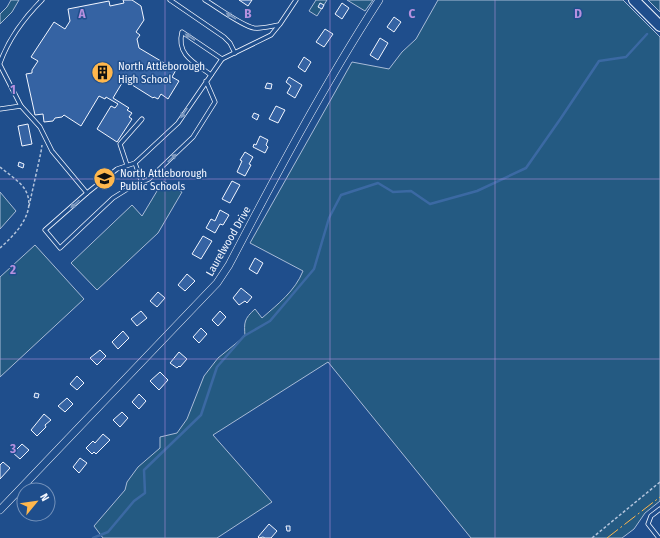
<svg xmlns="http://www.w3.org/2000/svg" width="660" height="538" viewBox="0 0 660 538" font-family="'Fira Sans Condensed',sans-serif">
	<style>
		.green { fill: #245a82; stroke: #a8bbd7 }
		.lines { fill: none; stroke-linecap: round; stroke-linejoin: round }
		.stream { stroke: #3b69a3; stroke-width: 2.5 }
		.building { fill: #3563a3; stroke: #f2f6ff }
		.lane-casing { stroke: #f2f6ff; stroke-width: 5 }
		.street-casing { stroke: #f2f6ff; stroke-width: 8 }
		.secondary-casing { stroke: #f2f6ff; stroke-width: 12 }
		.path { stroke: #b3c4dc; stroke-width: 1.5; stroke-dasharray: 3 2; stroke-linecap: butt }
		.lane { stroke: #1f4e8c; stroke-width: 3.5 }
		.street { stroke: #1f4e8c; stroke-width: 7 }
		.secondary { stroke: #1f4e8c; stroke-width: 10 }
		.power { stroke: #ffb74d; stroke-width: 1; stroke-dasharray: 14 3 2 3; stroke-linecap: butt }
		.oneway { fill: #7e9ac0 }
		.grid { fill: none; stroke: #b691df; stroke-width: 1; stroke-opacity: 0.55 }
		.labels { text-anchor: middle; stroke-width: 3; stroke-linejoin: round; paint-order: stroke }
		.poi-label { font-size: 11px; fill: #f2f6ff; stroke: #1f4e8c; text-anchor: start }
		.street-label { font-size: 11px; fill: #f2f6ff; stroke: #1f4e8c }
		.grid-label { font-size: 13px; text-anchor: middle; font-weight: bold; fill: #b691df; stroke: #1f4e8c; stroke-width: 3; stroke-linejoin: round; paint-order: stroke }
	</style>
	<rect width="100%" height="100%" fill="#1f4e8c"/>
	<!-- green -->
	<g class="green">
		<polygon points="11,0 19,0 12,12 0,24 0,14 7,7"/>
		<polygon points="316,0 327,0 317,16 309,11"/>
		<polygon points="347,0 373,0 365,11"/>
		<path d="M438,0H623L660,37V501L645,513L634,529L622,538H471L328,362L213,435L272,502L217,538H103L94,526L125,490L127,482L138,467L160,448V437L177,433L187,419L204,376L218,358L245,336C244,322 244,319 255,309L262,318C278,304 295,291 303,271L250,243L352,62L389,69L402,52L416,39Z"/>
		<polygon points="648,0 660,0 660,12"/>
		<polygon points="163,181 182,192 158,233 97,290 71,263 132,205 142,216"/>
		<polygon points="0,192 16,211 0,229"/>
		<polygon points="35,245 84,299 0,377 0,277"/>
	</g>
	<g class="lines">
		<!-- stream -->
		<polyline class="stream" points="93,538 108,532 134,501 145,493 144,470 201,415 217,367 244,336 270,321 314,269 329,218 341,195 378,183 393,192 411,191 430,204 477,191 526,168 561,118 599,61 626,57 647,34"/>
	</g>
	<!-- building -->
	<g class="building">
		<polygon points="123,0 132,0 141,6 144,20 136,32 140,35 137,39 139,48 176,70 172,77 179,81 168,99 161,94 158,99 154,97 153,98 129,83 130,81 125,78 113,98 129,108 127,110 132,113 129,117 132,119 117,142 97,129 111,106 115,108 118,104 106,97 105,99 99,96 81,126 64,115 62,117 55,118 53,121 44,122 43,114 35,115 26,74 32,73 32,70 38,61 31,57 54,22 65,29 70,21 68,9 109,1 110,6 124,3"/>
		<polygon points="239,0 252,0 248,6"/>
		<polygon points="320,3 324,5 322,9 318,7"/>
		<polygon points="342,3 349,8 342,19 335,14"/>
		<polygon points="394,17 401,22 394,32 387,27"/>
		<polygon points="325,29 333,34 324,47 316,42"/>
		<polygon points="380,38 388,43 378,60 370,55"/>
		<polygon points="304,57 311,62 305,72 298,67"/>
		<polygon points="289,77 302,85 295,98 287,93 291,86 286,82"/>
		<polygon points="267,83 272,84 271,89 265,88"/>
		<polygon points="276,106 285,110 278,123 269,119"/>
		<polygon points="254,113 259,115 257,120 252,117"/>
		<polygon points="28,124 32,144 22,146 18,126"/>
		<polygon points="260,136 268,140 266,145 268,147 265,153 253,147 254,144 256,145"/>
		<polygon points="245,152 253,157 249,164 251,165 245,176 237,172 242,161 240,160"/>
		<polygon points="19,162 24,164 23,168 18,166"/>
		<polygon points="232,181 240,185 230,203 222,199"/>
		<polygon points="220,210 229,215 223,225 220,224 215,233 206,228 211,219 215,221"/>
		<polygon points="203,236 212,241 201,259 192,254"/>
		<polygon points="255,258 263,263 257,274 249,269"/>
		<polygon points="187,274 195,281 185,291 178,285"/>
		<polygon points="241,288 252,297 247,303 245,301 239,305 233,298"/>
		<polygon points="158,292 165,298 157,307 150,301"/>
		<polygon points="141,311 147,318 137,326 131,319"/>
		<polygon points="220,311 226,317 218,326 212,320"/>
		<polygon points="201,328 207,334 199,343 193,337"/>
		<polygon points="123,331 129,338 118,349 112,342"/>
		<polygon points="100,350 106,356 97,365 90,358"/>
		<polygon points="179,352 187,359 180,367 179,366 177,368 170,363"/>
		<polygon points="160,372 168,380 159,390 150,381"/>
		<polygon points="77,376 84,383 77,390 70,384"/>
		<polygon points="35,393 39,394 38,398 34,397"/>
		<polygon points="139,394 146,401 139,409 132,402"/>
		<polygon points="67,398 73,404 65,412 58,406"/>
		<polygon points="122,412 128,418 120,427 113,420"/>
		<polygon points="44,414 51,420 45,425 46,427 37,436 31,430"/>
		<polygon points="103,434 110,440 96,454 94,452 92,454 86,448 93,441 95,443"/>
		<polygon points="22,444 29,450 20,459 13,453"/>
		<polygon points="80,458 87,463 79,473 73,467"/>
		<polygon points="3,462 10,468 0,479 0,465"/>
		<polygon points="269,524 277,531 271,538 265,538 263,537 259,538 258,537"/>
		<polygon points="286,526 290,526 290,531 287,531"/>
	</g>
	<g class="lines">
		<defs>
			<g id="lane">
				<polyline points="170,0 224,37 230,43 235,53"/>
				<path d="M205,0C217,7 242,26 254,28C263,29 271,26 279,25"/>
				<path d="M0,63C9,38 23,19 42,0"/>
				<polyline points="0,65 21,106 0,109"/>
				<path d="M211,75C195,63 176,55 182,32L222,59"/>
				<polyline points="206,81 215,102 193,137 149,179 129,188 113,198 60,248 45,230 87,193 117,169 135,163 178,123 222,59 271,35 280,24 296,0"/>
				<polyline points="21,106 40,127 52,151 87,193"/>
				<polyline points="135,163 142,183"/>
				<polyline points="127,165 120,144 142,119"/>
				<polyline points="659,538 648,524 651,516 660,509"/>
			</g>
			<path id="street" d="M0,510L217,283L229,265C276,175 324,85 379,0"/>
			<polyline id="secondary" points="634,0 660,26"/>
		</defs>
		<!-- lane casing -->
		<use href="#lane" class="lane-casing"/>
		<!-- street casing -->
		<use href="#street" class="street-casing"/>
		<!-- secondary casing -->
		<use href="#secondary" class="secondary-casing"/>
		<!-- path -->
		<g class="path">
			<path d="M0,167C7,173 18,180 24,188C39,210 16,234 0,248"/>
			<polyline points="29,206 41,152 42,145"/>
			<polyline points="592,538 660,482"/>
		</g>
		<!-- lane -->
		<use href="#lane" class="lane"/>
		<!-- street -->
		<use href="#street" class="street"/>
		<!-- secondary -->
		<use href="#secondary" class="secondary"/>
		<!-- power -->
		<polyline class="power" points="607,538 660,497"/>
	</g>
	<!-- one-way arrows -->
	<defs><path id="oneway-solid" d="M-6-.8H1V-3.2L6.5 0L1 3.2V.8H-6Z"/></defs>
	<g class="oneway">
		<use href="#oneway-solid" transform="translate(231 16) rotate(-148)"/>
		<use href="#oneway-solid" transform="translate(190 37) rotate(-147)"/>
		<use href="#oneway-solid" transform="translate(184 113) rotate(124)"/>
		<use href="#oneway-solid" transform="translate(172 158) rotate(-44)"/>
		<use href="#oneway-solid" transform="translate(75 204) rotate(138)"/>
	</g>
	<!-- grid -->
	<path class="grid" d="M165,0V538M330,0V538M495,0V538M0,179H660M0,359H660"/>
	<!-- icons -->
	<defs>
		<symbol id="building-disc" viewBox="-11 -11 22 22"><circle r="9.5" fill="#ffb74d" stroke="#1f4e8c"/><path d="M-4-6H4V6H1V3H-1V6H-4ZM-2.5-4.3h1.7v1.8h-1.7ZM.8-4.3h1.7v1.8H.8ZM-2.5-1h1.7V.8h-1.7ZM.8-1h1.7V.8H.8Z" fill="#111"/></symbol>
		<symbol id="school-disc" viewBox="-11 -11 22 22"><circle r="9.5" fill="#ffb74d" stroke="#1f4e8c"/><path d="M0-5L7-2L0 1L-7-2ZM-4 1L0 2.5L4 1V4Q0 6-4 4Z" fill="#111"/></symbol>
	</defs>
	<g fill-rule="evenodd">
		<use href="#building-disc" x="90" y="60" width="25" height="25"/>
		<use href="#school-disc" x="92" y="166" width="25" height="25"/>
	</g>
	<g class="labels">
		<!-- poi labels -->
		<g class="poi-label">
			<text x="118" y="70">North Attleborough<tspan x="118" dy="13">High School</tspan></text>
			<text x="120" y="177">North Attleborough<tspan x="120" dy="13">Public Schools</tspan></text>
		</g>
		<!-- street labels -->
		<g class="street-label">
			<text transform="translate(228 241) rotate(-60)" y="4">Laurelwood Drive</text>
		</g>
	</g>
	<g class="grid-label">
		<text x="82" y="18">A</text>
		<text x="248" y="18">B</text>
		<text x="412" y="18">C</text>
		<text x="578" y="18">D</text>
		<text x="13" y="94">1</text>
		<text x="13" y="274">2</text>
		<text x="13" y="453">3</text>
	</g>
	<!-- north arrow -->
	<g transform="translate(36 502) rotate(61)"><circle r="19" fill="#1f4e8c" stroke="#7391ba"/>
	<path d="M0-3L7 15L0 10L-7 15Z" fill="#ffb74d"/>
	<text y="-6" font-size="11" font-weight="bold" text-anchor="middle" fill="#f2f6ff">N</text>
	</g>
</svg>
